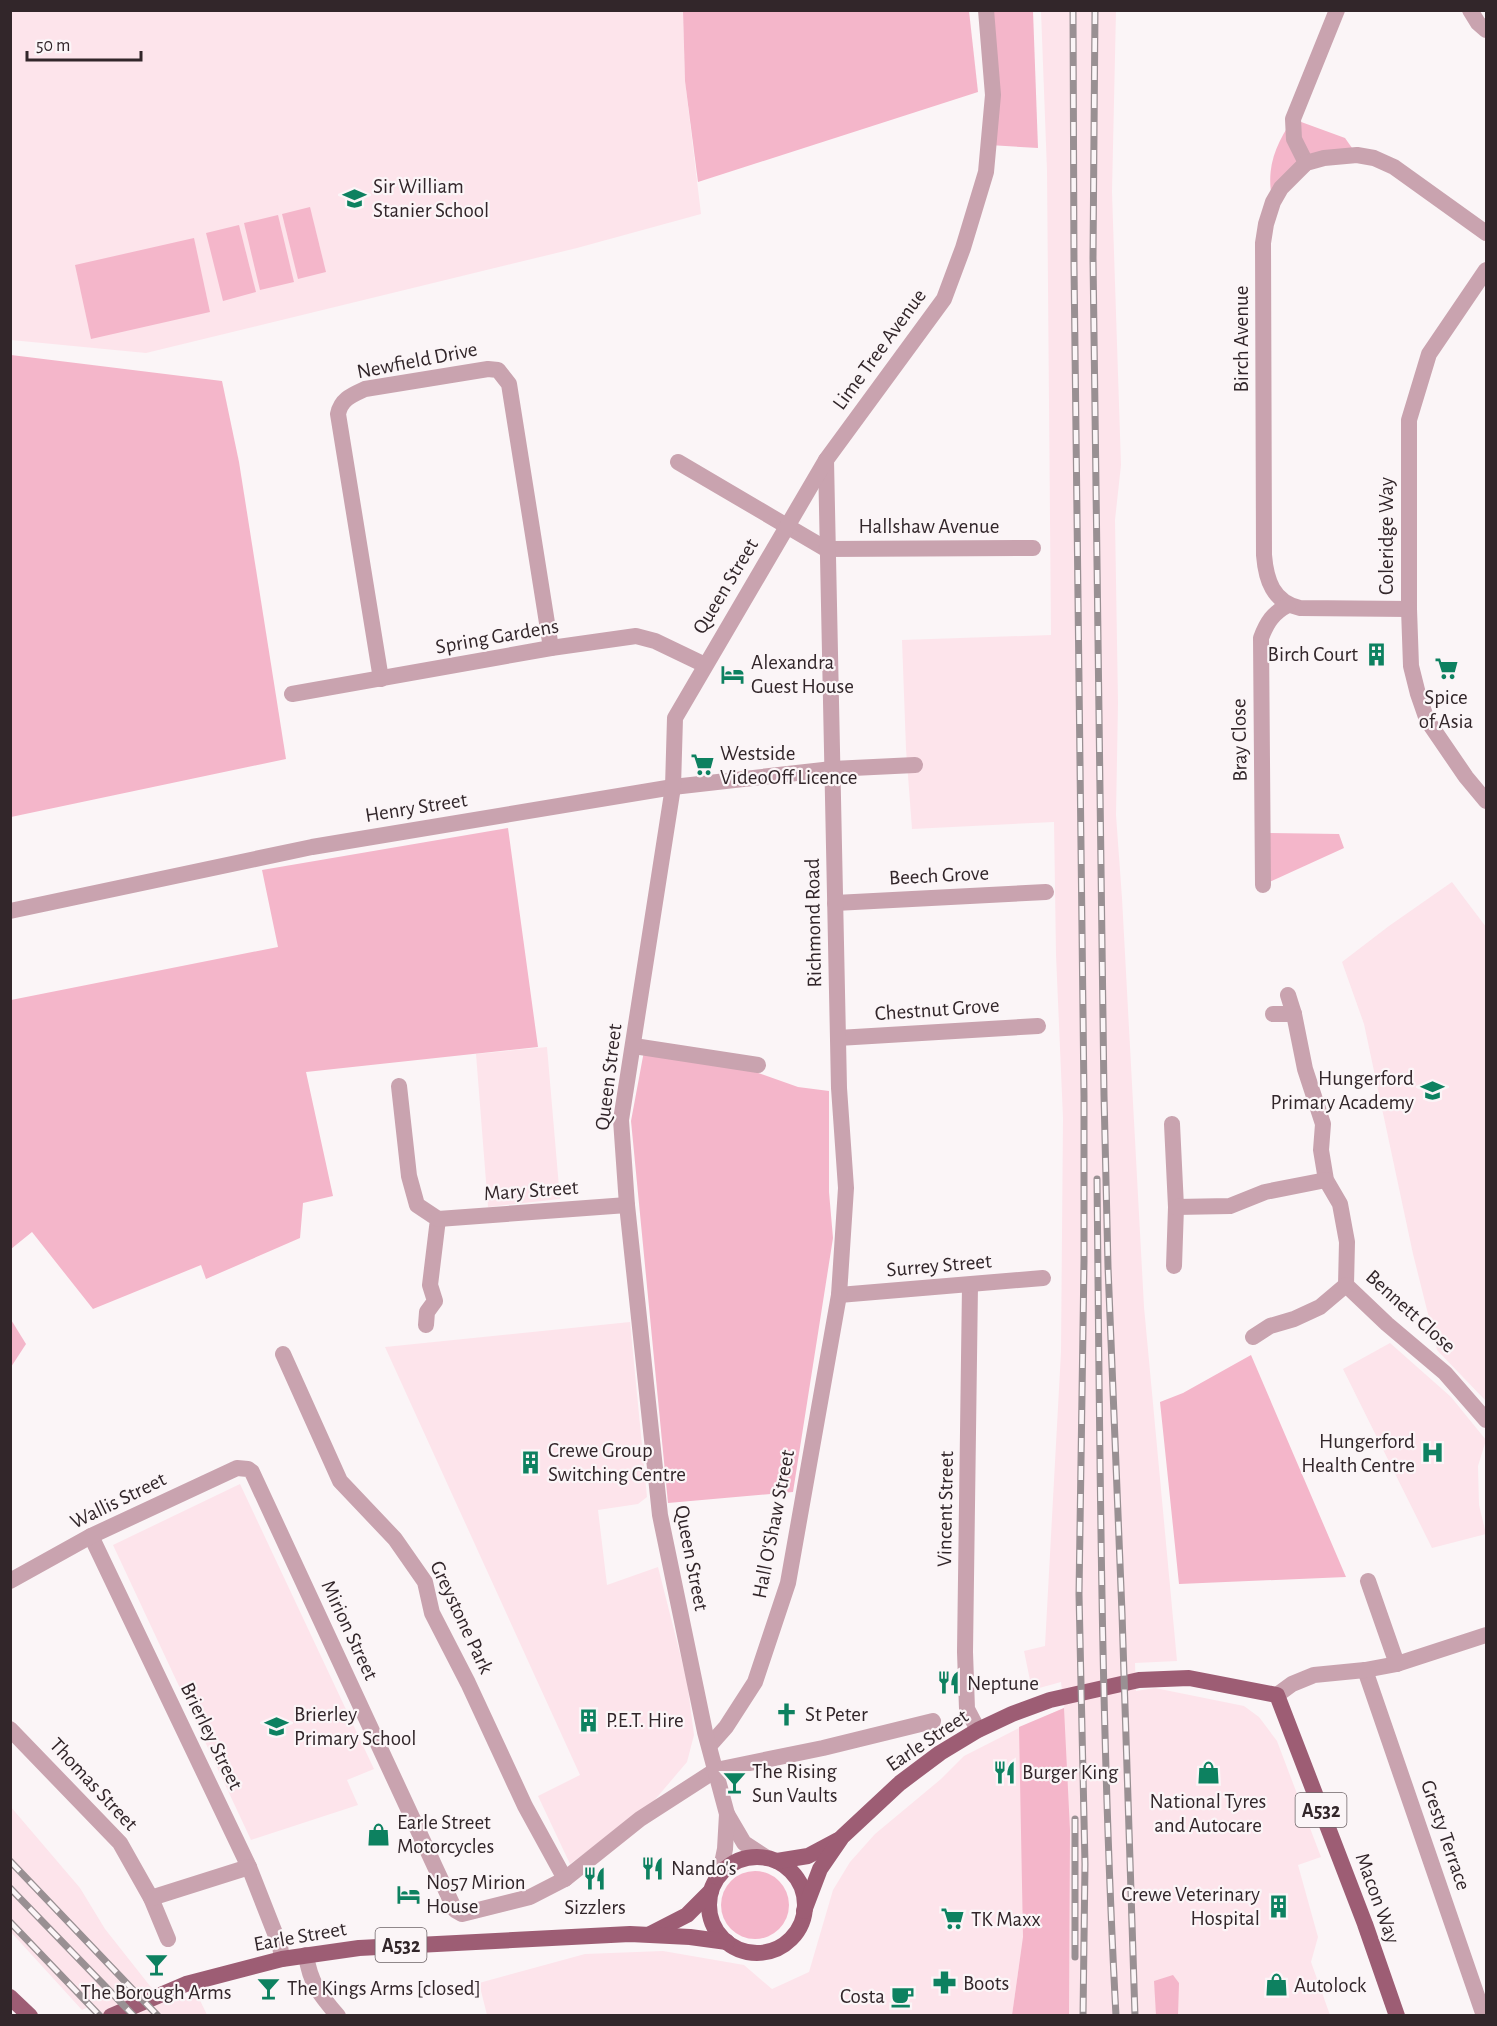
<svg xmlns="http://www.w3.org/2000/svg" width="1497" height="2026" viewBox="0 0 1497 2026" font-family="'Alegreya Sans',sans-serif">
	<style>
		.built { fill: #fde4eb }
		.green { fill: #f4b6ca }
		.lines { fill: none; stroke-linecap: round; stroke-linejoin: round }
		.minor { stroke: #c9a3af; stroke-width: 16 }
		.tertiary { stroke: #c9a3af; stroke-width: 16 }
		.primary { stroke: #9d5d74; stroke-width: 16 }
		.rail-casing { stroke: #999093; stroke-width: 7 }
		.rail { stroke: #fbf5f7; stroke-width: 4.5; stroke-dasharray: 14; stroke-linecap: butt }
		.labels { text-anchor: middle; stroke-width: 4.5; stroke-linejoin: round; paint-order: stroke }
		.shield { fill: #fbf5f7; stroke: #6e6468; stroke-width: 1.5 }
		.shield-label { font-size: 20px; font-weight: bold; fill: #32262a }
		.poi-label { font-size: 21px; fill: #32262a; stroke: #fbf5f7; text-anchor: start }
		.street-label { font-size: 21px; fill: #32262a; stroke: #fbf5f7 }
	</style>
	<rect width="100%" height="100%" fill="#fbf5f7"/>
	<!-- built -->
	<g class="built">
		<polygon points="10,11 683,11 685,81 701,214 577,248 146,353 11,340"/>
		<polygon points="1041,11 1116,11 1112,192 1121,465 1115,520 1118,703 1116,815 1122,898 1144,1307 1177,1661 1135,1663 1136,1691 1155,1688 1244,1706 1259,1717 1277,1741 1321,1857 1298,1865 1318,1937 1311,1962 1330,2015 1013,2015 1023,1938 1012,2015 487,2015 479,1983 585,1954 663,1951 744,1965 772,1989 809,1972 833,1890 850,1862 875,1834 941,1779 964,1756 1019,1728 1064,1708 1061,1682 1032,1690 1024,1651 1045,1646 1061,1352 1063,1118 1056,955 1054,822 912,829 906,749 902,640 1051,635 1047,171"/>
		<polygon points="1452,882 1486,927 1486,1401 1437,1350 1413,1254 1364,1024 1342,962 1389,926"/>
		<polygon points="547,1047 560,1199 488,1207 476,1054"/>
		<polygon points="630,1322 647,1497 638,1504 598,1510 607,1585 658,1567 687,1681 694,1735 687,1762 653,1802 570,1864 538,1796 580,1775 385,1347"/>
		<polygon points="1390,1343 1451,1397 1486,1440 1478,1466 1479,1505 1486,1534 1432,1548 1343,1369"/>
		<polygon points="240,1484 374,1769 347,1780 358,1805 251,1840 113,1545"/>
		<polygon points="10,1806 80,1888 105,1929 150,1986 167,2003 197,1994 207,2015 96,2016 88,2007 82,2010 11,1932"/>
	</g>
	<!-- green -->
	<g class="green">
		<polygon points="683,11 969,11 978,92 698,182 685,81"/>
		<polygon points="986,11 1033,11 1038,148 989,145"/>
		<path d="M1293,119L1345,138L1357,155L1324,158L1273,202C1265,170 1275,145 1293,119Z"/>
		<polygon points="310,207 326,272 298,279 282,214"/>
		<polygon points="278,215 294,282 260,290 244,223"/>
		<polygon points="239,225 256,292 223,301 206,233"/>
		<polygon points="194,238 210,312 91,339 75,265"/>
		<polygon points="11,355 222,381 239,462 286,759 11,817"/>
		<polygon points="508,828 538,1047 306,1072 333,1196 303,1203 300,1238 206,1279 201,1265 93,1309 32,1232 11,1249 11,1000 278,947 262,870"/>
		<polygon points="1263,833 1339,834 1344,848 1263,885"/>
		<polygon points="644,1051 747,1069 798,1087 829,1091 829,1192 833,1238 793,1492 668,1503 631,1121"/>
		<polygon points="10,1318 26,1344 11,1367 10,1367"/>
		<polygon points="1251,1355 1346,1577 1179,1584 1160,1402 1183,1393"/>
		<polygon points="1064,1708 1070,1830 1069,2015 1012,2015 1023,1937 1019,1727"/>
		<circle cx="755" cy="1905" r="34"/>
		<polygon points="1173,1975 1179,1983 1178,2015 1156,2015 1154,1981"/>
	</g>
	<g class="lines">
		<!-- minor -->
		<g class="minor">
			<polyline points="1470,10 1478,23 1486,30"/>
			<polyline points="1306,163 1294,139 1293,119 1337,10"/>
			<polyline points="1486,270 1429,354 1409,420 1409,609 1411,666 1418,694 1427,720 1466,777 1486,801"/>
			<polyline points="678,462 826,549"/>
			<polyline points="826,549 1033,548"/>
			<path d="M1409,609L1300,608C1273,602 1266,580 1264,555L1263,243L1266,224L1273,202L1281,188L1306,163L1324,158L1357,155L1374,158L1394,167L1486,233"/>
			<path d="M381,679L338,414C341,399 352,395 365,389L488,369L498,370L509,384L551,648"/>
			<polyline points="292,694 551,648 636,636 655,641 705,665"/>
			<path d="M1263,885L1261,638C1267,622 1273,613 1288,605"/>
			<polyline points="835,903 1046,892"/>
			<polyline points="10,911 312,847 673,787 832,769 915,765"/>
			<polyline points="1288,995 1294,1014"/>
			<polyline points="1273,1014 1294,1014 1305,1069 1323,1124 1321,1150 1326,1180 1340,1204 1347,1242 1346,1285 1387,1324 1445,1373 1486,1420"/>
			<polyline points="838,1038 1038,1026"/>
			<polyline points="634,1046 758,1065"/>
			<polyline points="399,1086 409,1176 417,1205 438,1219 430,1285 435,1301 427,1312 426,1325"/>
			<polyline points="1172,1124 1176,1207 1174,1266"/>
			<polyline points="1176,1207 1230,1206 1265,1192 1326,1180"/>
			<polyline points="438,1219 627,1205"/>
			<polyline points="970,1285 965,1652 967,1709 978,1730"/>
			<polyline points="839,1295 1043,1278"/>
			<polyline points="1253,1337 1270,1326 1294,1319 1320,1307 1346,1285"/>
			<polyline points="283,1354 340,1481 395,1539 425,1582 432,1613 468,1683 525,1806 565,1879"/>
			<polyline points="91,1536 249,1867 280,1946 282,1959"/>
			<polyline points="10,1581 91,1536 237,1468 248,1469 252,1472 455,1910 462,1914 530,1897 565,1879 640,1819 716,1770 823,1748 933,1721"/>
			<polyline points="1368,1581 1397,1664"/>
			<polyline points="1365,1670 1484,2016"/>
			<polyline points="10,1729 120,1843 151,1898 168,1939"/>
			<polyline points="710,1745 726,1727 755,1682 788,1583 839,1295 846,1188 839,1088 826,460"/>
			<polyline points="151,1898 249,1867"/>
			<path d="M306,1955C310,1983 320,1995 338,2016"/>
		</g>
		<!-- tertiary -->
		<g class="tertiary">
			<polyline points="1277,1695 1292,1684 1314,1675 1365,1670 1397,1664 1486,1635"/>
			<polyline points="727,1814 744,1843 767,1858"/>
			<polyline points="720,1873 725,1849 727,1814 705,1732 660,1515 627,1205 621,1120 673,787 675,718 826,460 944,299 963,248 986,172 993,95 986,10"/>
		</g>
		<!-- primary -->
		<g class="primary">
			<circle cx="757" cy="1905" r="48"/>
			<polyline points="777,1861 808,1856 838,1840"/>
			<polyline points="804,1911 820,1869 842,1837 900,1783 940,1753 978,1730 1012,1714 1050,1700 1139,1680 1189,1678 1277,1695 1365,1924 1397,2016"/>
			<polyline points="650,1934 687,1915 711,1891"/>
			<polyline points="10,1997 30,2016"/>
			<polyline points="111,2016 186,1984 282,1959 359,1948 630,1934 690,1937 727,1942"/>
		</g>
		<defs>
			<g id="rail">
				<polyline points="1073,10 1074,266 1084,1096 1084,1261 1079,1594 1085,1864 1083,2016"/>
				<polyline points="1095,10 1093,258 1104,1095 1108,1267 1122,1613 1135,2016"/>
				<path d="M1097,1179C1100,1458 1101,1737 1116,2016"/>
				<polyline points="1075,1819 1075,1957"/>
				<polyline points="10,1861 158,2016"/>
				<polyline points="10,1888 134,2016"/>
				<polyline points="10,1922 100,2016"/>
			</g>
		</defs>
		<!-- rail casing -->
		<use href="#rail" class="rail-casing"/>
		<!-- rail -->
		<use href="#rail" class="rail"/>
	</g>
	<!-- icons -->
	<defs>
		<symbol id="school-bare" viewBox="-9 -9 18 18"><path d="M0-5L7-2L0 1L-7-2ZM-4 1L0 2.5L4 1V4Q0 6-4 4Z" fill="#0d8160" stroke="#fbf5f7" stroke-width="2.5" paint-order="stroke"/></symbol>
		<symbol id="building-bare" viewBox="-9 -9 18 18"><path d="M-4-6H4V6H1V3H-1V6H-4ZM-2.5-4.3h1.7v1.8h-1.7ZM.8-4.3h1.7v1.8H.8ZM-2.5-1h1.7V.8h-1.7ZM.8-1h1.7V.8H.8Z" fill="#0d8160" stroke="#fbf5f7" stroke-width="2.5" paint-order="stroke"/></symbol>
		<symbol id="supermarket-bare" viewBox="-9 -9 18 18"><path d="M-6-5.5h2.5l.6 2H6L4.5 2H-2.5L-4.4-4H-6ZM-1.5 3.2a1.3 1.3 0 1 0 .1 0ZM3 3.2a1.3 1.3 0 1 0 .1 0Z" fill="#0d8160" stroke="#fbf5f7" stroke-width="2.5" paint-order="stroke"/></symbol>
		<symbol id="hotel-bare" viewBox="-9 -9 18 18"><path d="M-6-4.5h1.5V1H6V5H4.5V3h-9V5H-6ZM-4 0a1.8 1.8 0 1 1 3.6 0ZM.5 0V-2.5h3Q6-2.5 6 0Z" fill="#0d8160" stroke="#fbf5f7" stroke-width="2.5" paint-order="stroke"/></symbol>
		<symbol id="hospital-bare" viewBox="-9 -9 18 18"><path d="M-5-5h3v3.5h4V-5h3V5h-3V1.5h-4V5h-3Z" fill="#0d8160" stroke="#fbf5f7" stroke-width="2.5" paint-order="stroke"/></symbol>
		<symbol id="restaurant-bare" viewBox="-9 -9 18 18"><path d="M-5-6h1v4h1v-4h1v4h1v-4h1v5L-1.5 .5V6h-2V.5L-5-1ZM5-6V6H3V1.5H1.5Q1.5-4 5-6Z" fill="#0d8160" stroke="#fbf5f7" stroke-width="2.5" paint-order="stroke"/></symbol>
		<symbol id="church-bare" viewBox="-9 -9 18 18"><path d="M-1.2-6h2.4v3.5h3.3v2.4h-3.3V6h-2.4V-.1h-3.3v-2.4h3.3Z" fill="#0d8160" stroke="#fbf5f7" stroke-width="2.5" paint-order="stroke"/></symbol>
		<symbol id="shop-bare" viewBox="-9 -9 18 18"><path d="M-5-2.5h2.3a2.7 3.5 0 0 1 5.4 0H5L5.5 6h-11ZM-1.5-2.5h3a1.5 2.3 0 0 0-3 0Z" fill="#0d8160" stroke="#fbf5f7" stroke-width="2.5" paint-order="stroke"/></symbol>
		<symbol id="bar-bare" viewBox="-9 -9 18 18"><path d="M-6-5H6L.8 .8V4.5H3.5V6h-7V4.5H-.8V.8Z" fill="#0d8160" stroke="#fbf5f7" stroke-width="2.5" paint-order="stroke"/></symbol>
		<symbol id="pharmacy-bare" viewBox="-9 -9 18 18"><path d="M-2-6h4v4h4v4h-4v4h-4v-4h-4v-4h4Z" fill="#0d8160" stroke="#fbf5f7" stroke-width="2.5" paint-order="stroke"/></symbol>
		<symbol id="cafe-bare" viewBox="-9 -9 18 18"><path d="M-5.5-4.5H6V0H3Q3 3.5 0 3.5H-2.5Q-5.5 3.5-5.5 0ZM3-3.2v2h1.7v-2ZM-6 4.5H4V6H-6Z" fill="#0d8160" stroke="#fbf5f7" stroke-width="2.5" paint-order="stroke"/></symbol>
	</defs>
	<g fill-rule="evenodd">
		<use href="#school-bare" x="338" y="182" width="33" height="33"/>
		<use href="#building-bare" x="1360" y="638" width="33" height="33"/>
		<use href="#supermarket-bare" x="1430" y="652" width="33" height="33"/>
		<use href="#hotel-bare" x="716" y="658" width="33" height="33"/>
		<use href="#supermarket-bare" x="686" y="748" width="33" height="33"/>
		<use href="#school-bare" x="1416" y="1074" width="33" height="33"/>
		<use href="#hospital-bare" x="1416" y="1436" width="33" height="33"/>
		<use href="#building-bare" x="514" y="1446" width="33" height="33"/>
		<use href="#restaurant-bare" x="932" y="1666" width="33" height="33"/>
		<use href="#church-bare" x="770" y="1698" width="33" height="33"/>
		<use href="#building-bare" x="572" y="1704" width="33" height="33"/>
		<use href="#school-bare" x="260" y="1710" width="33" height="33"/>
		<use href="#restaurant-bare" x="988" y="1756" width="33" height="33"/>
		<use href="#shop-bare" x="1192" y="1756" width="33" height="33"/>
		<use href="#bar-bare" x="718" y="1766" width="33" height="33"/>
		<use href="#shop-bare" x="362" y="1818" width="33" height="33"/>
		<use href="#restaurant-bare" x="636" y="1852" width="33" height="33"/>
		<use href="#restaurant-bare" x="578" y="1862" width="33" height="33"/>
		<use href="#hotel-bare" x="392" y="1878" width="33" height="33"/>
		<use href="#building-bare" x="1262" y="1890" width="33" height="33"/>
		<use href="#supermarket-bare" x="936" y="1902" width="33" height="33"/>
		<use href="#bar-bare" x="140" y="1948" width="33" height="33"/>
		<use href="#pharmacy-bare" x="928" y="1966" width="33" height="33"/>
		<use href="#shop-bare" x="1260" y="1968" width="33" height="33"/>
		<use href="#bar-bare" x="252" y="1972" width="33" height="33"/>
		<use href="#cafe-bare" x="886" y="1980" width="33" height="33"/>
	</g>
	<g class="labels">
		<!-- shield labels -->
		<g class="shield">
			<rect x="1295.5" y="1793" width="51" height="34" rx="4.5"/>
			<rect x="375.5" y="1928" width="51" height="34" rx="4.5"/>
		</g>
		<g class="shield-label">
			<text x="1321" y="1817">A532</text>
			<text x="401" y="1952">A532</text>
		</g>
		<!-- poi labels -->
		<g class="poi-label">
			<text x="373" y="193">Sir William<tspan x="373" dy="24">Stanier School</tspan></text>
			<text x="1358" y="661" text-anchor="end">Birch Court</text>
			<text x="751" y="669">Alexandra<tspan x="751" dy="24">Guest House</tspan></text>
			<text x="1446" y="704" text-anchor="middle">Spice<tspan x="1446" dy="24">of Asia</tspan></text>
			<text x="720" y="760">Westside<tspan x="720" dy="24">VideoOff Licence</tspan></text>
			<text x="1414" y="1085" text-anchor="end">Hungerford<tspan x="1414" dy="24">Primary Academy</tspan></text>
			<text x="1415" y="1448" text-anchor="end">Hungerford<tspan x="1415" dy="24">Health Centre</tspan></text>
			<text x="548" y="1457">Crewe Group<tspan x="548" dy="24">Switching Centre</tspan></text>
			<text x="967" y="1690">Neptune</text>
			<text x="294" y="1721">Brierley<tspan x="294" dy="24">Primary School</tspan></text>
			<text x="805" y="1721">St Peter</text>
			<text x="606" y="1727">P.E.T. Hire</text>
			<text x="752" y="1778">The Rising<tspan x="752" dy="24">Sun Vaults</tspan></text>
			<text x="1022" y="1779">Burger King</text>
			<text x="1208" y="1808" text-anchor="middle">National Tyres<tspan x="1208" dy="24">and Autocare</tspan></text>
			<text x="397" y="1829">Earle Street<tspan x="397" dy="24">Motorcycles</tspan></text>
			<text x="671" y="1875">Nando's</text>
			<text x="426" y="1889">No57 Mirion<tspan x="426" dy="24">House</tspan></text>
			<text x="1260" y="1901" text-anchor="end">Crewe Veterinary<tspan x="1260" dy="24">Hospital</tspan></text>
			<text x="595" y="1914" text-anchor="middle">Sizzlers</text>
			<text x="971" y="1926">TK Maxx</text>
			<text x="963" y="1990">Boots</text>
			<text x="1294" y="1992">Autolock</text>
			<text x="287" y="1995">The Kings Arms [closed]</text>
			<text x="156" y="1999" text-anchor="middle">The Borough Arms</text>
			<text x="885" y="2003" text-anchor="end">Costa</text>
		</g>
		<!-- street labels -->
		<g class="street-label">
			<text transform="translate(1241 339) rotate(-90)" y="7">Birch Avenue</text>
			<text transform="translate(879 349) rotate(-54)" y="7">Lime Tree Avenue</text>
			<text transform="translate(417 360) rotate(-11)" y="7">Newfield Drive</text>
			<text x="929" y="533">Hallshaw Avenue</text>
			<text transform="translate(1386 536) rotate(-90)" y="7">Coleridge Way</text>
			<text transform="translate(725 586) rotate(-59)" y="7">Queen Street</text>
			<text transform="translate(497 636) rotate(-10)" y="7">Spring Gardens</text>
			<text transform="translate(1239 740) rotate(-91)" y="7">Bray Close</text>
			<text transform="translate(416 807) rotate(-9)" y="7">Henry Street</text>
			<text transform="translate(939 875) rotate(-3)" y="7">Beech Grove</text>
			<text transform="translate(813 923) rotate(-91)" y="7">Richmond Road</text>
			<text transform="translate(937 1009) rotate(-4)" y="7">Chestnut Grove</text>
			<text transform="translate(608 1077) rotate(-83)" y="7">Queen Street</text>
			<text transform="translate(531 1190) rotate(-4)" y="7">Mary Street</text>
			<text transform="translate(939 1265) rotate(-5)" y="7">Surrey Street</text>
			<text transform="translate(1411 1311) rotate(42)" y="7">Bennett Close</text>
			<text transform="translate(118 1500) rotate(-26)" y="7">Wallis Street</text>
			<text transform="translate(945 1509) rotate(-89)" y="7">Vincent Street</text>
			<text transform="translate(773 1524) rotate(-79)" y="7">Hall O'Shaw Street</text>
			<text transform="translate(692 1558) rotate(79)" y="7">Queen Street</text>
			<text transform="translate(462 1617) rotate(65)" y="7">Greystone Park</text>
			<text transform="translate(350 1630) rotate(65)" y="7">Mirion Street</text>
			<text transform="translate(212 1736) rotate(64)" y="7">Brierley Street</text>
			<text transform="translate(927 1740) rotate(-34)" y="7">Earle Street</text>
			<text transform="translate(94 1784) rotate(47)" y="7">Thomas Street</text>
			<text transform="translate(1446 1835) rotate(71)" y="7">Gresty Terrace</text>
			<text transform="translate(1378 1898) rotate(70)" y="7">Macon Way</text>
			<text transform="translate(300 1936) rotate(-10)" y="7">Earle Street</text>
		</g>
	</g>
	<!-- border -->
	<rect width="1497" height="2026" fill="none" stroke="#32262a" stroke-width="24"/>
	<!-- scale -->
	<path d="M27 51v9h114v-9" fill="none" stroke="#32262a" stroke-width="3"/>
	<text x="36" y="51" font-size="18" fill="#32262a" stroke="#fbf5f7" stroke-width="4.5" paint-order="stroke">50 m</text>
</svg>
